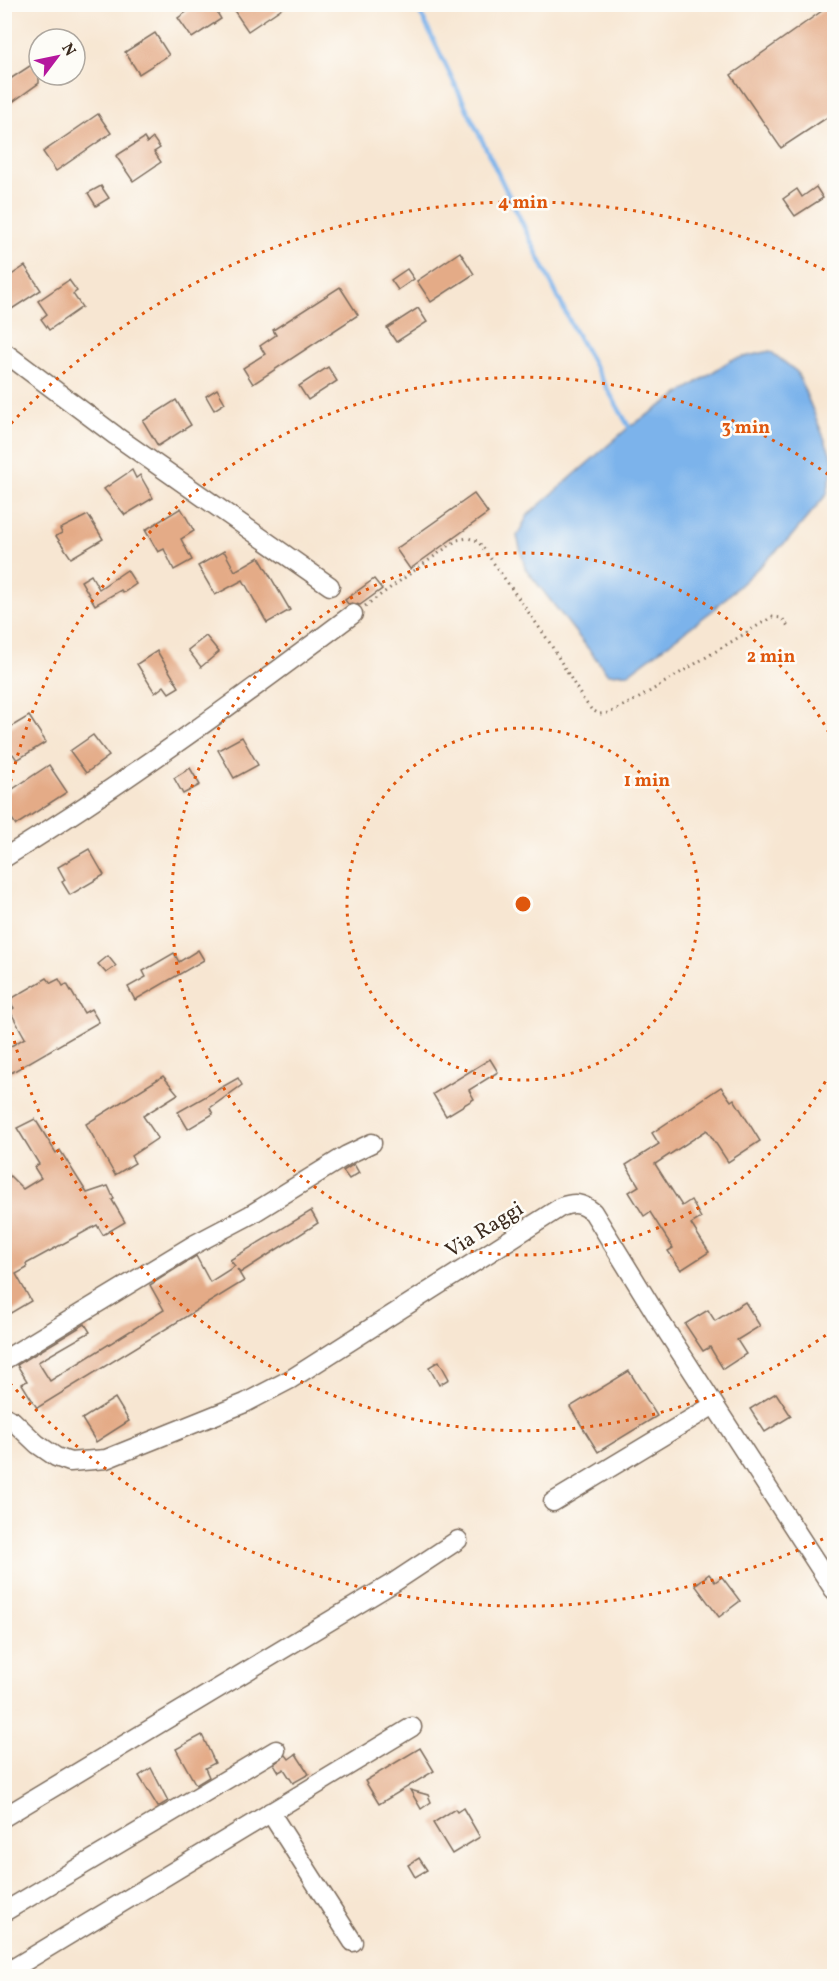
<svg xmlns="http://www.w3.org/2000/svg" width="839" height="1981" viewBox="0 0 839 1981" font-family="Vollkorn,serif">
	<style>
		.water { fill: #7cb3eb; stroke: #5c6e84; stroke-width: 1.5 }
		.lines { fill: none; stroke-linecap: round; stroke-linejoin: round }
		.stream { stroke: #7cb3eb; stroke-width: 4.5 }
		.building { fill: #e4ab87 }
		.minor-casing { stroke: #7d6c5d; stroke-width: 21 }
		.path { stroke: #7d6c5d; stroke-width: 3; stroke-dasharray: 1.5 4.5; stroke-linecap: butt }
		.minor { stroke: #fff; stroke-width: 18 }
		.ring { fill: none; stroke: #df570d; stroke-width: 3; stroke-dasharray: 3 6 }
		.labels { text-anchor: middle; stroke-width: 5; stroke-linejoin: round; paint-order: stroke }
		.street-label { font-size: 21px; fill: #3b2a1e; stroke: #fdfcf7 }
		.centre { fill: #df570d; stroke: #fdfcf7; stroke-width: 3 }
		.ring-label { font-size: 18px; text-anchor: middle; font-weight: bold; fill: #df570d; stroke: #fdfcf7; stroke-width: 5; stroke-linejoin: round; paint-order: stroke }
	</style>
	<rect width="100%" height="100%" fill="#fdfcf7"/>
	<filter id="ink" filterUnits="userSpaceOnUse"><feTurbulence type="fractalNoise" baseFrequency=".0167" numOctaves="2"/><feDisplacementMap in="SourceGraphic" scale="12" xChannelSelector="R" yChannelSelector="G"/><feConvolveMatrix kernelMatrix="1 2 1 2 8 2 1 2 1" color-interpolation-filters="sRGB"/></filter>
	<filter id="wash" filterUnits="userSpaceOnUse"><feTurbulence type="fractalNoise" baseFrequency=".008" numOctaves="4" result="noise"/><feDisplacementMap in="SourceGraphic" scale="24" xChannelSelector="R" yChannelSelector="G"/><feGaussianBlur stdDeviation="1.35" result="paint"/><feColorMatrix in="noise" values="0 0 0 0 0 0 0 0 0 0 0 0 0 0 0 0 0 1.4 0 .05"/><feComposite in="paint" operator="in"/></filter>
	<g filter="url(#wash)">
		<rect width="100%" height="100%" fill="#f7e6d2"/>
		<!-- water -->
		<polygon class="water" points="770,351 797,372 834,462 827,494 790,538 712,611 629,673 608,674 525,568 517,536 528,515 629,427 731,360"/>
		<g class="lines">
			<!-- stream -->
			<polyline class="stream" points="416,4 573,328 629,427"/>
		</g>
		<g id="blocks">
			<!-- building -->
			<g class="building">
				<polygon points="198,4 212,4 221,19 192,38 178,18"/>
				<polygon points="245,4 288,4 248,31 235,12"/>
				<polygon points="829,6 834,14 834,113 781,148 731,75"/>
				<polygon points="155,33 169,55 139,74 125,52"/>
				<polygon points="39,60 39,83 4,108 4,83"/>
				<polygon points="98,114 111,133 56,171 43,152"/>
				<polygon points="144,138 147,143 153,138 160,148 154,152 161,162 133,181 116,156"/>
				<polygon points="101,186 109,198 96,206 88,193"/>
				<polygon points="816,187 823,198 795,216 783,199 797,189 802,197"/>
				<polygon points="460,252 474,274 431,302 417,281"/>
				<polygon points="25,266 41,290 4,314 4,280"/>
				<polygon points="407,269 414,279 398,290 391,280"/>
				<polygon points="69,280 77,291 73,294 82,307 49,330 41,319 47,314 38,301"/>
				<polygon points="340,287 358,315 253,384 243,368 265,354 260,346 276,335 273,330"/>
				<polygon points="418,308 427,322 396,342 387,328"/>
				<polygon points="328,367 337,381 308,400 299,386"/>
				<polygon points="217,389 225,403 214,410 206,396"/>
				<polygon points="176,400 191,425 158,446 143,421"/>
				<polygon points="132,470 136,478 140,475 153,498 125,515 104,489"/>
				<polygon points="474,494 488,513 410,569 396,549"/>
				<polygon points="181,508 194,531 181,539 192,560 174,570 164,549 158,552 145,530"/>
				<polygon points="88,515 103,539 71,558 56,536 62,533 60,529"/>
				<polygon points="224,551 235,571 259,557 290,610 267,623 243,580 215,595 198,566"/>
				<polygon points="127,570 136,584 123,593 121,590 95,605 81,581 91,575 99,589"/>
				<polygon points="374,579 382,589 360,605 352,603 348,604 345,600"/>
				<polygon points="206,636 219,652 201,667 188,650"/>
				<polygon points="157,651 179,687 169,693 164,686 155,693 137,664"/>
				<polygon points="29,716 46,742 17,760 13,754 4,760 4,731"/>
				<polygon points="93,735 109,756 86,773 70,751"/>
				<polygon points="242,737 258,765 234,778 218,750"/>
				<polygon points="49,765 67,792 16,825 4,807 4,795"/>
				<polygon points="190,768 200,785 183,794 174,778"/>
				<polygon points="89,849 104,875 70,895 62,882 65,880 58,867"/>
				<polygon points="198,950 204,960 135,1000 128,987 146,977 143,971 174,953 179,962"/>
				<polygon points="108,956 116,966 106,973 98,964"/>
				<polygon points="47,978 51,983 59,979 63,986 67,984 84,1013 91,1009 99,1022 4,1077 4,1050 25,1038 10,1011 14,1008 9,1000"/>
				<polygon points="490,1059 498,1072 469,1090 474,1099 446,1116 433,1094"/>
				<polygon points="163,1076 178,1094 143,1116 158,1138 131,1156 135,1163 115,1175 86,1124"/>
				<polygon points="238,1078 242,1085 210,1108 213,1114 188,1129 178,1112"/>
				<polygon points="721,1087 731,1101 734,1099 760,1141 728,1162 707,1130 655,1164 682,1206 691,1200 701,1218 691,1224 709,1252 681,1270 668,1251 673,1248 650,1212 644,1216 629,1192 639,1186 626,1165 659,1144 652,1133"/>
				<polygon points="35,1119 56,1153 60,1150 87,1193 108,1186 114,1199 112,1200 125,1222 103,1235 97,1225 26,1264 27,1268 16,1274 31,1301 4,1317 4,1170 23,1189 41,1178 34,1167 39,1164 17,1128"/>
				<polygon points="354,1164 359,1173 349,1179 343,1171"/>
				<polygon points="311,1211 318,1223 240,1273 237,1269 244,1281 37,1408 22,1384 27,1381 17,1365 85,1324 90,1332 38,1362 50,1381 164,1310 150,1285 196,1256 210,1282 235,1266 230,1260"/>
				<polygon points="745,1302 760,1326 737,1340 746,1354 723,1369 710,1347 703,1351 685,1324 708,1310 715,1321"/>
				<polygon points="439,1361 449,1379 439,1385 429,1367"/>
				<polygon points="629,1371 657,1416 598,1452 570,1407"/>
				<polygon points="776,1393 791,1416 765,1432 750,1409"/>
				<polygon points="115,1398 129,1421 96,1442 82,1419"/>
				<polygon points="709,1574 715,1582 722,1577 740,1601 719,1617 695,1585"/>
				<polygon points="202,1735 215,1763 205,1768 209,1777 196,1785 176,1749"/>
				<polygon points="420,1748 434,1771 379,1804 365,1781"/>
				<polygon points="296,1754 309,1774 293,1783 284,1769 279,1772 274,1764 286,1755 289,1759"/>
				<polygon points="151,1768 168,1801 158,1807 139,1776"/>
				<polygon points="410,1790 428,1795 431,1802 421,1809"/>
				<polygon points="463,1808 480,1837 452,1854 433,1823 455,1809 457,1812"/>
				<polygon points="419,1858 427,1870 415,1877 408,1865"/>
			</g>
		</g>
	</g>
	<g filter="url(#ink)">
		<use href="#blocks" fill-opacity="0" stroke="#7d6c5d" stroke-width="1.5"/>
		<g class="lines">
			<defs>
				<g id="minor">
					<polyline points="4,352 116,436 330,586"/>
					<path d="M4,858C125,783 240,699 353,614"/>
					<polyline points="4,1360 195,1244 250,1215 347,1155 372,1143"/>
					<path d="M4,1416L13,1421L37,1444L56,1457L70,1462L106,1459L245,1403L291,1379L561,1207C574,1202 582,1203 593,1212L662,1324L834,1590"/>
					<polyline points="553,1502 714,1405"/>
					<polyline points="270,1812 353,1942"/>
					<polyline points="4,1817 393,1583 458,1540"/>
					<polyline points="4,1912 276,1750"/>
					<polyline points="4,1974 412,1727"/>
				</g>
			</defs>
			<!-- minor casing -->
			<use href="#minor" class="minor-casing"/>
			<!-- path -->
			<polyline class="path" points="365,606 457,540 468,538 478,541 548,640 583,699 591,709 599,714 609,713 639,698 772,617 782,618 790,629"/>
			<!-- minor -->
			<use href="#minor" class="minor"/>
		</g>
	</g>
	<!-- distance rings -->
	<g class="ring">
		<circle cx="523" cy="904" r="176"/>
		<path d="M834 1066A351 351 0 1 1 834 742"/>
		<path d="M833 1330A527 527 0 0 1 5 1000M5 808A527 527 0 0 1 833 478"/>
		<path d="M831 1535A702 702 0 0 1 5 1378M5 430A702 702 0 0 1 831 273"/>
	</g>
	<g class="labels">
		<!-- street labels -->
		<g class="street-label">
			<text transform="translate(484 1229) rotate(-32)" y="7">Via Raggi</text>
		</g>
	</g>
	<circle cx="523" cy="904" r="9" class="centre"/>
	<g class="ring-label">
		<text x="523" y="208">4 min</text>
		<text x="746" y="433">3 min</text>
		<text x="771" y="662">2 min</text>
		<text x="647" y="786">1 min</text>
	</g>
	<!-- margin -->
	<rect width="839" height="1981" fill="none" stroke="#fdfcf7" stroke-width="24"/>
	<!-- north arrow -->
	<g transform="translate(57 57) rotate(58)"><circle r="28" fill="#fdfcf7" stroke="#afa8a0" stroke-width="1.5"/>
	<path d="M0-4.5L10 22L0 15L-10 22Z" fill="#b5179e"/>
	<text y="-9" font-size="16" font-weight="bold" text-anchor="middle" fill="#3b2a1e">N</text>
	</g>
</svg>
